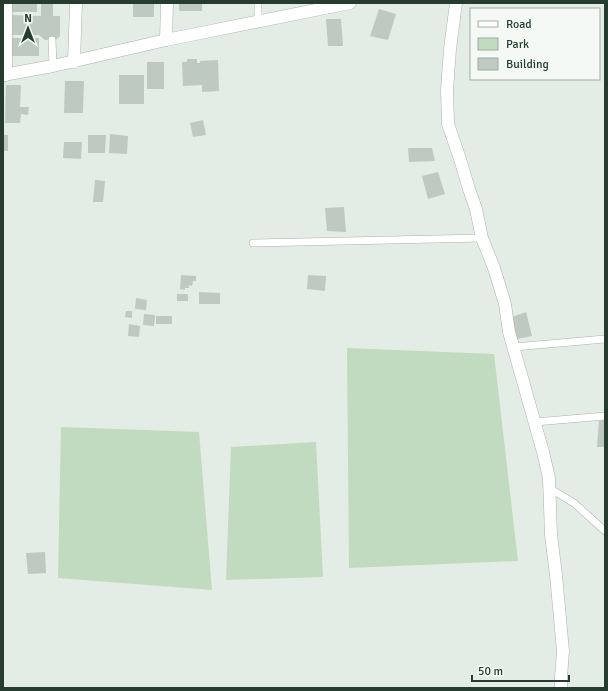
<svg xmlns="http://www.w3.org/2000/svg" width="608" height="691" viewBox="0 0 608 691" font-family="Signika,sans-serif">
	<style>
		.green { fill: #c0dbbf }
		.building { fill: #bdc9c1 }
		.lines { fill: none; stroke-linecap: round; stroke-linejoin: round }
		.lane-casing { stroke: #a7b4ab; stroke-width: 8 }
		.street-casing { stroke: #a7b4ab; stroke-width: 13 }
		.secondary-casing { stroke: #a4b7ab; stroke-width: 13 }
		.lane { stroke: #fff; stroke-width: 7 }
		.street { stroke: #fff; stroke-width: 12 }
		.secondary { stroke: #fff; stroke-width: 12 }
	</style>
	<rect width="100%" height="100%" fill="#e4ece6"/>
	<!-- green -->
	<g class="green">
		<polygon points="347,348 494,354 518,561 349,568"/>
		<polygon points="61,427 199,432 212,590 58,578"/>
		<polygon points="316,442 323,577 226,580 231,447"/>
	</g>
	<!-- building -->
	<g class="building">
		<rect x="10" y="3" width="27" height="9"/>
		<polygon points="41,3 53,3 53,16 60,16 60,36 56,40 45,40 39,35 11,35 12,15 41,16"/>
		<rect x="133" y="3" width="21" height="14"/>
		<rect x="179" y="3" width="23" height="8"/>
		<polygon points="379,9 396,14 388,40 370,36"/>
		<polygon points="326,19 341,19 343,46 328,46"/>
		<rect x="11" y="38" width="28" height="18"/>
		<polygon points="187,59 197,59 197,63 200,63 200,61 218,60 219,91 202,92 202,85 183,86 182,62 187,62"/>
		<rect x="147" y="62" width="17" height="27"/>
		<rect x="119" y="75" width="25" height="29"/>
		<polygon points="65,81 84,81 83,113 64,113"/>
		<polygon points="6,85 21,85 20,107 29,107 28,115 21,114 20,123 5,123"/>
		<polygon points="203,120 206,135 193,137 190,123"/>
		<polygon points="110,134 128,136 127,154 109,153"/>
		<rect x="3" y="135" width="5" height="16"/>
		<polygon points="88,135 106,135 105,153 88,153"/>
		<polygon points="64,142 82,142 81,159 63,158"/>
		<polygon points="408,148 432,148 435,161 409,162"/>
		<polygon points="438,172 445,194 428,199 422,176"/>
		<polygon points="95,180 105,181 103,202 93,202"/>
		<polygon points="344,207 346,232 327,231 325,208"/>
		<polygon points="181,275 196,276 196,281 193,281 192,286 189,285 189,288 185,288 185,290 180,289"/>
		<polygon points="308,275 326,276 325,291 307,289"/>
		<polygon points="199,292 220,293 220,304 199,304"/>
		<rect x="177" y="294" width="11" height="7"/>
		<polygon points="136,298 147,300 146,310 135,309"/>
		<polygon points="126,311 132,311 132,318 125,317"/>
		<polygon points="526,312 532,336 517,339 512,317"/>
		<polygon points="144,314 155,315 154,326 143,325"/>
		<rect x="156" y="316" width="16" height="8"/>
		<polygon points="129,324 140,326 139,337 128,336"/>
		<polygon points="605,420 605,447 597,447 599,421"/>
		<polygon points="45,552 46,573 28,574 26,553"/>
	</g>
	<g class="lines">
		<defs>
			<g id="lane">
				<polyline points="258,21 258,3"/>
				<polyline points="52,40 53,66"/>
				<polyline points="253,243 482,238"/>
				<polyline points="514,347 605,339"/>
				<polyline points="535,422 605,416"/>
				<polyline points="549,488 574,503 605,531"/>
			</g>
			<g id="street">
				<polyline points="456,3 450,49 447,90 448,124 460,159 469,189 476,209 482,238 494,268 505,304 509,332 543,452 549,478 551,535 556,575 563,651 561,677 561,688"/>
				<polyline points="166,40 167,3"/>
				<polyline points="74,62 76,3"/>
				<polyline points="6,75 6,3"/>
			</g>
			<polyline id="secondary" points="3,75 53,66 166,40 350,3"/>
		</defs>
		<!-- lane casing -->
		<use href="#lane" class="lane-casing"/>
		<!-- street casing -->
		<use href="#street" class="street-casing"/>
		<!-- secondary casing -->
		<use href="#secondary" class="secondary-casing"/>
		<!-- lane -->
		<use href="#lane" class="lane"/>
		<!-- street -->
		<use href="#street" class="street"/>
		<!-- secondary -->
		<use href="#secondary" class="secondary"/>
	</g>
	<!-- border -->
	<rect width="608" height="691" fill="none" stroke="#253c2f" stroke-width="8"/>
	<!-- legend -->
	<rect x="470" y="8" width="130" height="72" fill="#f4f9f5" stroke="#a1ada6"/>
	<rect x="478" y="21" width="20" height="6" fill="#ffffff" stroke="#a1ada6"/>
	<text x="506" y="28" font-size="12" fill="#253c2f">Road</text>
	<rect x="478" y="38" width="20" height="12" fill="#c0dbbf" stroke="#a1ada6"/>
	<text x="506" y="48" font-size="12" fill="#253c2f">Park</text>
	<rect x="478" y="58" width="20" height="12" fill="#bdc9c1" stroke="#a1ada6"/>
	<text x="506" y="68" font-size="12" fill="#253c2f">Building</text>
	<!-- north arrow -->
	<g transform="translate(28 28)" stroke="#f4f9f5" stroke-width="3" paint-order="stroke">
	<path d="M0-3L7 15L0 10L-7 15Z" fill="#253c2f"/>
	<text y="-6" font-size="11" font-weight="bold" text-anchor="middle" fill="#253c2f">N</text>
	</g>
	<!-- scale -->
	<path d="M472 675v6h97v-6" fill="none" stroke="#253c2f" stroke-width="2"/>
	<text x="478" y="675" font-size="12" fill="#253c2f" stroke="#f4f9f5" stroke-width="3" paint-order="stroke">50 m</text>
</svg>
